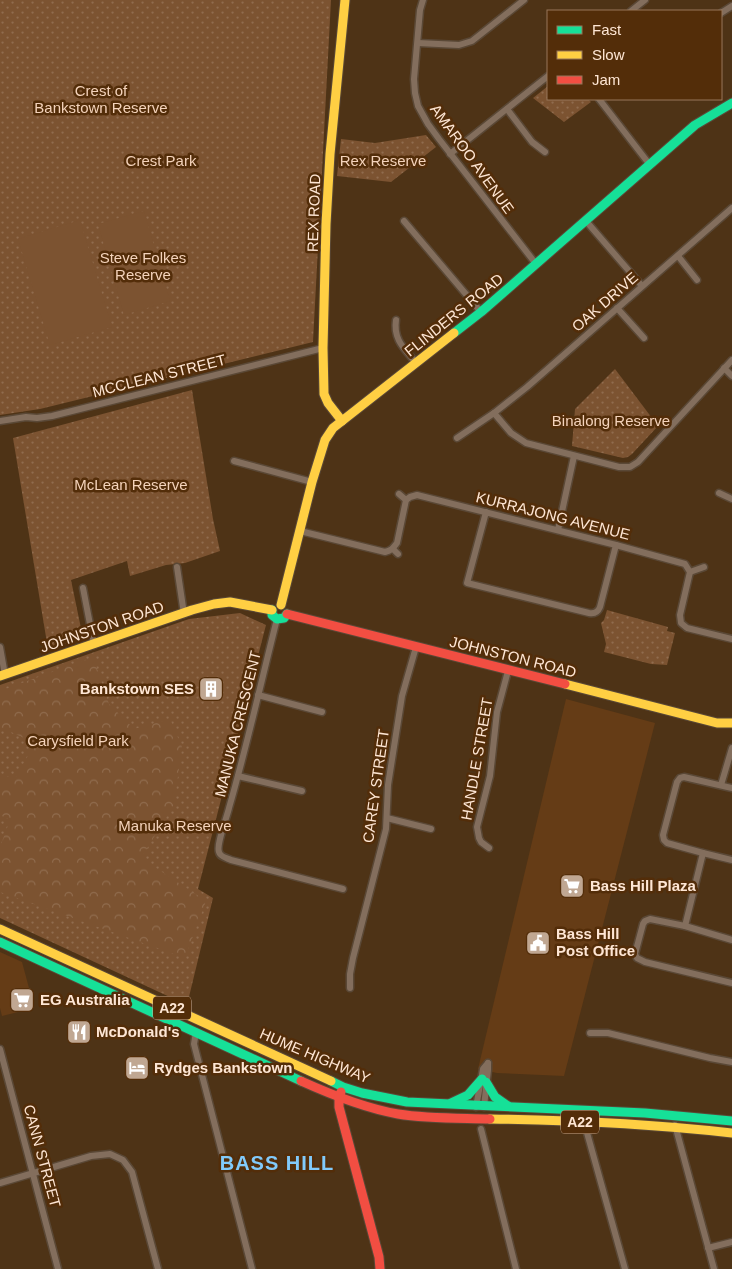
<svg xmlns="http://www.w3.org/2000/svg" width="732" height="1269" viewBox="0 0 732 1269" font-family="Helvetica,sans-serif">
	<style>
		.built { fill: #653c16 }
		.green { fill: url(#green-dots) }
		.forest { fill: url(#forest-crowns) }
		.pitch { fill: #7c5331 }
		.lines { fill: none; stroke-linecap: round; stroke-linejoin: round }
		.street-casing { stroke: #5a4836; stroke-width: 9 }
		.fast-casing { stroke: #5a4836; stroke-width: 11 }
		.slow-casing { stroke: #5a4836; stroke-width: 11 }
		.jam-casing { stroke: #5a4836; stroke-width: 11 }
		.street { stroke: #836e5d; stroke-width: 6 }
		.fast { stroke: #16e098; stroke-width: 9 }
		.slow { stroke: #ffcf43; stroke-width: 9 }
		.jam { stroke: #f24e42; stroke-width: 9 }
		.labels { text-anchor: middle; stroke-width: 5; stroke-linejoin: round; paint-order: stroke }
		.shield { fill: #532d09; stroke: #cbae97; stroke-width: 1 }
		.shield-label { font-size: 14px; font-weight: bold; fill: #fee6d4 }
		.park-label { font-size: 15px; fill: #f4d3bb; stroke: #532d09 }
		.street-label { font-size: 15px; fill: #fee6d4; stroke: #532d09 }
		.poi-label { font-size: 15px; font-weight: bold; fill: #fee6d4; stroke: #532d09; text-anchor: start }
		.district-label { font-size: 20px; font-weight: bold; letter-spacing: 1px; fill: #81cafa; stroke: #532d09 }
	</style>
	<defs>
		<pattern id="green-dots" width="8" height="8" patternUnits="userSpaceOnUse" patternTransform="scale(1.25)"><rect width="8" height="8" fill="#7c5331"/><path d="M2 2h.1M6 6h.1" fill="none" stroke="#906c4e" stroke-width="1.8" stroke-linecap="round"/></pattern>
		<pattern id="forest-crowns" width="20" height="18" patternUnits="userSpaceOnUse" patternTransform="scale(1.25)"><rect width="20" height="18" fill="#7c5331"/><path d="M2 6a3 3 0 1 1 6 0M12 15a3 3 0 1 1 6 0" fill="none" stroke="#906c4e"/></pattern>
	</defs>
	<rect width="100%" height="100%" fill="#4e3316"/>
	<!-- built -->
	<g class="built">
		<polygon points="566,699 655,723 564,1076 497,1073 478,1069"/>
		<polygon points="0,952 22,962 29,988 13,993 18,1012 2,1016 0,1008"/>
	</g>
	<!-- green -->
	<g class="green">
		<polygon points="0,0 331,0 313,342 40,409 0,415"/>
		<polygon points="548,86 548,99 588,99 591,102 564,122 533,98"/>
		<polygon points="426,135 436,147 391,182 337,176 341,139 375,143"/>
		<polygon points="615,369 658,426 632,454 628,457 623,458 572,446 575,409"/>
		<polygon points="192,390 213,519 220,551 185,563 166,565 130,576 127,561 71,580 83,638 48,649 13,438"/>
		<polygon points="607,610 668,627 667,631 675,633 667,665 651,664 604,652 606,644 601,623 604,620"/>
		<polygon points="240,613 266,625 198,889 213,898 187,1005 0,918 0,685 189,619"/>
	</g>
	<!-- forest -->
	<polygon class="forest" points="93,657 109,704 134,729 170,719 182,747 174,805 141,858 206,901 185,958 0,892 0,847 10,820 0,815 0,774 15,779 35,743 0,727 0,691"/>
	<!-- pitch -->
	<g class="pitch">
		<polygon points="144,211 170,301 124,315 98,224"/>
		<polygon points="80,220 112,327 50,345 18,239"/>
	</g>
	<g class="lines">
		<defs>
			<g id="street">
				<polyline points="423,0 420,10 414,79 415,93 418,106 428,124 439,139 536,264"/>
				<polyline points="631,11 645,0"/>
				<polyline points="721,13 732,6"/>
				<polyline points="418,43 459,45 472,41 524,0"/>
				<polyline points="599,99 650,165"/>
				<polyline points="507,109 532,142 545,152"/>
				<polyline points="450,154 548,76"/>
				<polyline points="404,221 481,312"/>
				<polyline points="586,221 642,286"/>
				<polyline points="678,256 697,280"/>
				<polyline points="617,308 644,338"/>
				<path d="M396,320C393,340 405,349 416,363"/>
				<polyline points="724,368 732,376"/>
				<polyline points="494,413 511,433 526,443 619,467 630,467 638,462 732,360"/>
				<polyline points="0,421 26,417 37,418 52,416 323,348"/>
				<polyline points="457,438 494,413 527,387 732,208"/>
				<polyline points="234,461 312,482"/>
				<polyline points="719,493 732,499"/>
				<polyline points="399,494 406,500"/>
				<path d="M486,512L467,583L589,613C594,614 598,612 600,607L616,545"/>
				<polyline points="558,530 574,456"/>
				<path d="M300,531L385,552C392,550 393,548 397,543L406,500L410,497L417,495L616,545L685,564L690,572L680,615L681,623L687,628L732,639"/>
				<polyline points="393,549 398,554"/>
				<polyline points="177,567 184,614"/>
				<polyline points="690,572 704,567"/>
				<polyline points="83,588 94,645"/>
				<path d="M277,619C261,682 247,746 229,808C227,817 216,845 219,852C220,857 227,858 231,860L343,889"/>
				<polyline points="0,647 5,675"/>
				<polyline points="258,695 322,712"/>
				<polyline points="238,776 302,791"/>
				<polyline points="721,785 732,748"/>
				<polyline points="387,818 431,829"/>
				<polyline points="489,848 481,842 479,838 477,827 490,776 497,712 508,671"/>
				<polyline points="703,853 667,843 664,840 663,835 677,782 680,778 684,777 732,788"/>
				<polyline points="685,926 703,853 732,860"/>
				<polyline points="732,940 685,926 650,919 645,921 643,924 635,954 637,958 645,962 732,983"/>
				<polyline points="350,988 350,974 353,958 386,829 388,785 402,696 416,647"/>
				<polyline points="196,1032 194,1044 252,1269"/>
				<polyline points="590,1033 608,1033 710,1058 732,1062"/>
				<polyline points="0,1049 58,1269"/>
				<polyline points="476,1107 483,1069 488,1063"/>
				<polyline points="484,1107 488,1070 488,1063"/>
				<polyline points="584,1122 625,1269"/>
				<polyline points="675,1125 714,1269"/>
				<polyline points="481,1129 516,1269"/>
				<polyline points="0,1183 91,1156 110,1154 123,1160 132,1172 158,1269"/>
				<polyline points="708,1248 732,1242"/>
			</g>
			<g id="fast">
				<polyline points="454,333 481,312 695,125 732,103"/>
				<polyline points="272,610 272,615 277,619 284,618 287,614"/>
				<polyline points="0,942 301,1081"/>
				<polyline points="331,1081 343,1087 362,1093 407,1102 645,1113 732,1121"/>
				<polyline points="486,1082 495,1097 508,1106"/>
				<polyline points="451,1103 468,1095 482,1079"/>
			</g>
			<g id="slow">
				<polyline points="342,421 328,403 324,394 323,348 326,224 330,154 345,0"/>
				<polyline points="281,605 312,482 325,440 333,428 454,333"/>
				<polyline points="0,676 192,610 214,604 230,602 272,610"/>
				<polyline points="565,684 717,723 732,723"/>
				<polyline points="0,929 331,1081"/>
				<path d="M490,1119C571,1120 652,1124 732,1133"/>
			</g>
			<g id="jam">
				<polyline points="287,614 565,684"/>
				<path d="M301,1081C332,1095 364,1108 398,1114C429,1119 460,1118 490,1119"/>
				<polyline points="341,1092 339,1097 339,1107 379,1257 380,1269"/>
			</g>
		</defs>
		<!-- street casing -->
		<use href="#street" class="street-casing"/>
		<!-- fast casing -->
		<use href="#fast" class="fast-casing"/>
		<!-- slow casing -->
		<use href="#slow" class="slow-casing"/>
		<!-- jam casing -->
		<use href="#jam" class="jam-casing"/>
		<!-- street -->
		<use href="#street" class="street"/>
		<!-- fast -->
		<use href="#fast" class="fast"/>
		<!-- slow -->
		<use href="#slow" class="slow"/>
		<!-- jam -->
		<use href="#jam" class="jam"/>
	</g>
	<!-- icons -->
	<defs>
		<symbol id="building-square" viewBox="-11 -11 22 22"><rect x="-9" y="-9" width="18" height="18" rx="4" fill="#c0a792" stroke="#532d09"/><path d="M-4-6H4V6H1V3H-1V6H-4ZM-2.5-4.3h1.7v1.8h-1.7ZM.8-4.3h1.7v1.8H.8ZM-2.5-1h1.7V.8h-1.7ZM.8-1h1.7V.8H.8Z" fill="#fff"/></symbol>
		<symbol id="supermarket-square" viewBox="-11 -11 22 22"><rect x="-9" y="-9" width="18" height="18" rx="4" fill="#c0a792" stroke="#532d09"/><path d="M-6-5.5h2.5l.6 2H6L4.5 2H-2.5L-4.4-4H-6ZM-1.5 3.2a1.3 1.3 0 1 0 .1 0ZM3 3.2a1.3 1.3 0 1 0 .1 0Z" fill="#fff"/></symbol>
		<symbol id="civic-square" viewBox="-11 -11 22 22"><rect x="-9" y="-9" width="18" height="18" rx="4" fill="#c0a792" stroke="#532d09"/><path d="M-.6-6.5H3V-4.5H.6V-3L4-1V1h2V6H-6V1h2V-1L-.6-3ZM-1.2 2.5V6h2.4V2.5Z" fill="#fff"/></symbol>
		<symbol id="restaurant-square" viewBox="-11 -11 22 22"><rect x="-9" y="-9" width="18" height="18" rx="4" fill="#c0a792" stroke="#532d09"/><path d="M-5-6h1v4h1v-4h1v4h1v-4h1v5L-1.5 .5V6h-2V.5L-5-1ZM5-6V6H3V1.5H1.5Q1.5-4 5-6Z" fill="#fff"/></symbol>
		<symbol id="hotel-square" viewBox="-11 -11 22 22"><rect x="-9" y="-9" width="18" height="18" rx="4" fill="#c0a792" stroke="#532d09"/><path d="M-6-4.5h1.5V1H6V5H4.5V3h-9V5H-6ZM-4 0a1.8 1.8 0 1 1 3.6 0ZM.5 0V-2.5h3Q6-2.5 6 0Z" fill="#fff"/></symbol>
	</defs>
	<g fill-rule="evenodd">
		<use href="#building-square" x="197" y="675" width="28" height="28"/>
		<use href="#supermarket-square" x="558" y="872" width="28" height="28"/>
		<use href="#civic-square" x="524" y="929" width="28" height="28"/>
		<use href="#supermarket-square" x="8" y="986" width="28" height="28"/>
		<use href="#restaurant-square" x="65" y="1018" width="28" height="28"/>
		<use href="#hotel-square" x="123" y="1054" width="28" height="28"/>
	</g>
	<g class="labels">
		<!-- shield labels -->
		<g class="shield">
			<rect x="153" y="996.5" width="38" height="23" rx="4"/>
			<rect x="561" y="1110.5" width="38" height="23" rx="4"/>
		</g>
		<g class="shield-label">
			<text x="172" y="1013">A22</text>
			<text x="580" y="1127">A22</text>
		</g>
		<!-- park labels -->
		<g class="park-label">
			<text x="101" y="96">Crest of<tspan x="101" dy="17">Bankstown Reserve</tspan></text>
			<text x="161" y="166">Crest Park</text>
			<text x="383" y="166">Rex Reserve</text>
			<text x="143" y="263">Steve Folkes<tspan x="143" dy="17">Reserve</tspan></text>
			<text x="611" y="426">Binalong Reserve</text>
			<text x="131" y="490">McLean Reserve</text>
			<text x="78" y="746">Carysfield Park</text>
			<text x="175" y="831">Manuka Reserve</text>
		</g>
		<!-- street labels -->
		<g class="street-label">
			<text transform="translate(472 159) rotate(54)" y="5">AMAROO AVENUE</text>
			<text transform="translate(314 213) rotate(-88)" y="5">REX ROAD</text>
			<text transform="translate(605 302) rotate(-41)" y="5">OAK DRIVE</text>
			<text transform="translate(454 315) rotate(-39)" y="5">FLINDERS ROAD</text>
			<text transform="translate(159 376) rotate(-14)" y="5">MCCLEAN STREET</text>
			<text transform="translate(553 516) rotate(14)" y="5">KURRAJONG AVENUE</text>
			<text transform="translate(102 627) rotate(-19)" y="5">JOHNSTON ROAD</text>
			<text transform="translate(513 657) rotate(14)" y="5">JOHNSTON ROAD</text>
			<text transform="translate(238 724) rotate(-76)" y="5">MANUKA CRESCENT</text>
			<text transform="translate(477 759) rotate(-80)" y="5">HANDLE STREET</text>
			<text transform="translate(376 786) rotate(-82)" y="5">CAREY STREET</text>
			<text transform="translate(315 1056) rotate(23)" y="5">HUME HIGHWAY</text>
			<text transform="translate(42 1156) rotate(75)" y="5">CANN STREET</text>
		</g>
		<!-- poi labels -->
		<g class="poi-label">
			<text x="194" y="694" text-anchor="end">Bankstown SES</text>
			<text x="590" y="891">Bass Hill Plaza</text>
			<text x="556" y="939">Bass Hill<tspan x="556" dy="17">Post Office</tspan></text>
			<text x="40" y="1005">EG Australia</text>
			<text x="96" y="1037">McDonald's</text>
			<text x="154" y="1073">Rydges Bankstown</text>
		</g>
		<!-- district labels -->
		<g class="district-label">
			<text x="277" y="1170">BASS HILL</text>
		</g>
	</g>
	<!-- legend -->
	<rect x="547" y="10" width="175" height="90" fill="#532d09" stroke="#97775a"/>
	<rect x="557" y="26" width="25" height="8" fill="#16e098" stroke="#97775a"/>
	<text x="592" y="35" font-size="15" fill="#fee6d4">Fast</text>
	<rect x="557" y="51" width="25" height="8" fill="#ffcf43" stroke="#97775a"/>
	<text x="592" y="60" font-size="15" fill="#fee6d4">Slow</text>
	<rect x="557" y="76" width="25" height="8" fill="#f24e42" stroke="#97775a"/>
	<text x="592" y="85" font-size="15" fill="#fee6d4">Jam</text>
</svg>
